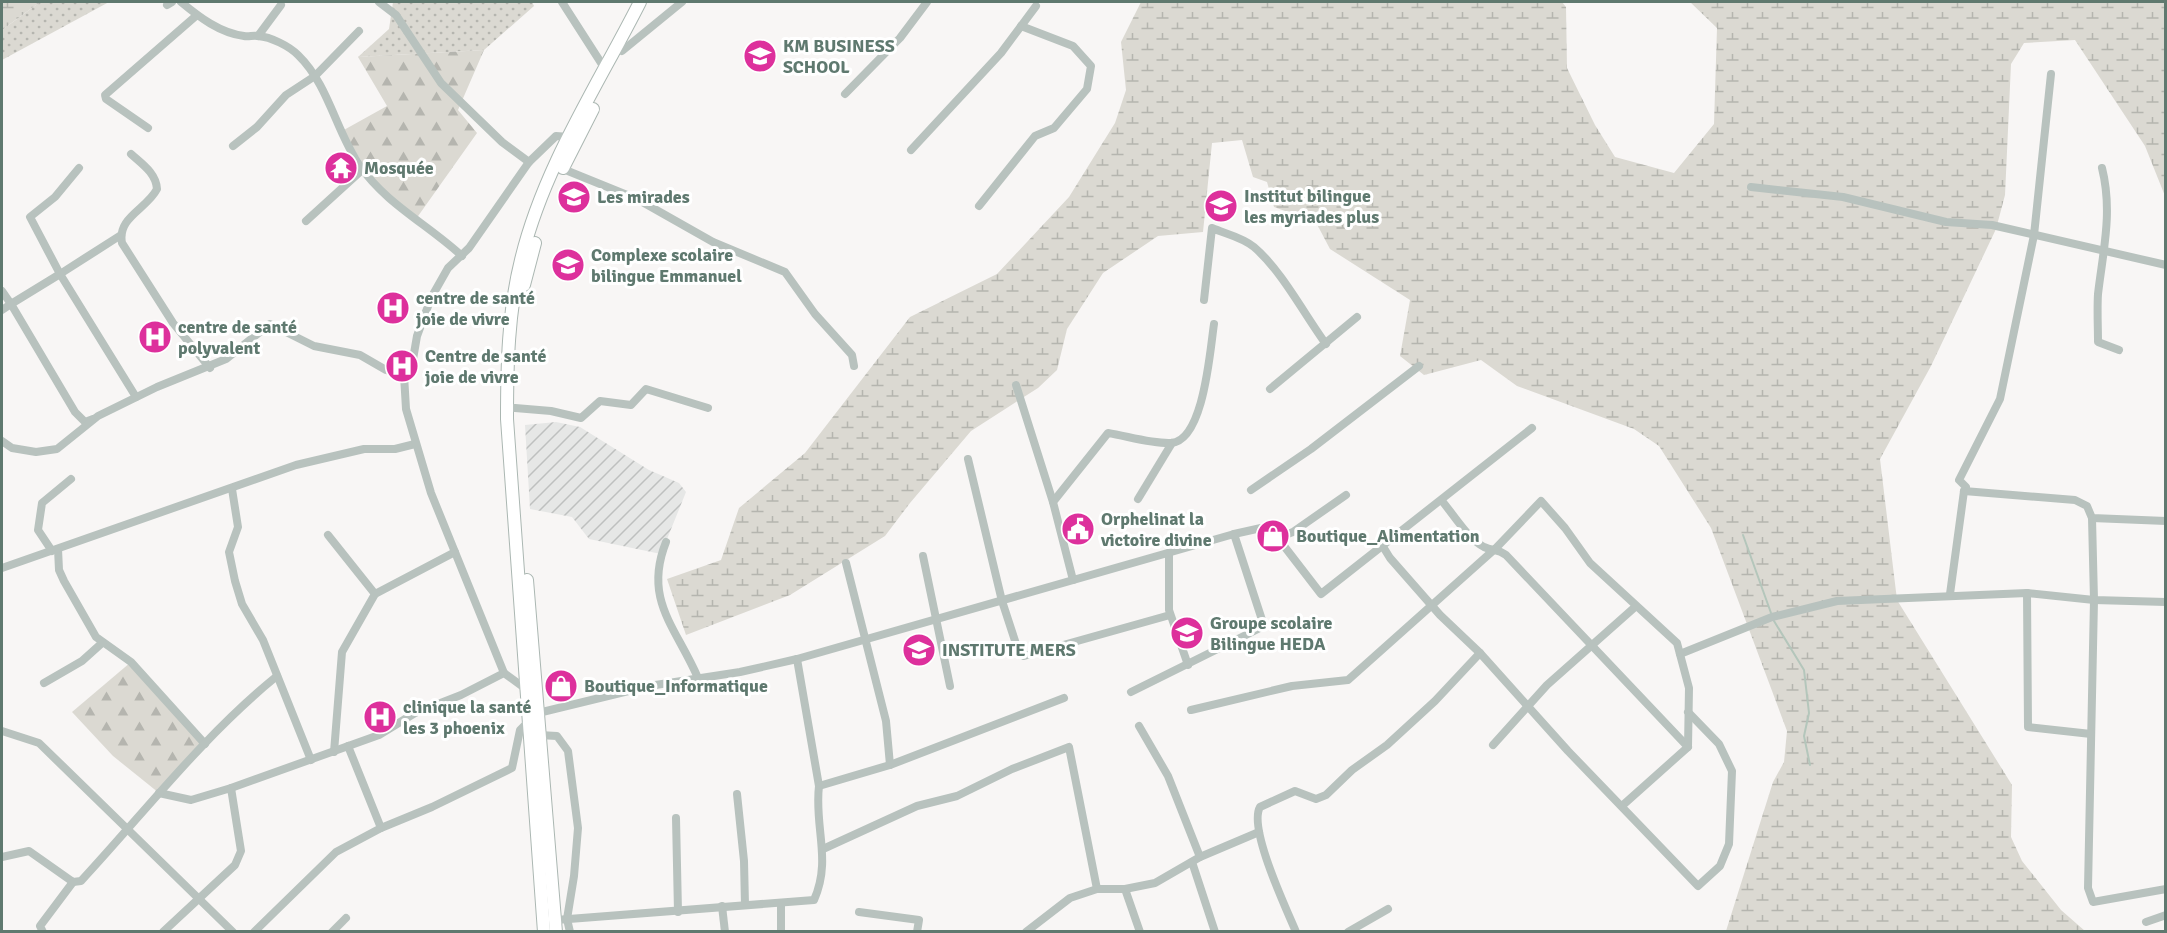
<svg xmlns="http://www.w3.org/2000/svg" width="2167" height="933" viewBox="0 0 2167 933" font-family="Signika,sans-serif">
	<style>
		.industrial { fill: url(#industrial-furrows) }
		.grass { fill: url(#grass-dots) }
		.forest { fill: url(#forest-firs) }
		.wetland { fill: url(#wetland-marsh) }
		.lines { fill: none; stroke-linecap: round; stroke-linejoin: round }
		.stream { stroke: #b4c6bb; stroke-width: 2 }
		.secondary-casing { stroke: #abb7b2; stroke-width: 14 }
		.street { stroke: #b8c2be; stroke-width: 8 }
		.secondary { stroke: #fff; stroke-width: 12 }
		.labels { text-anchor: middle; stroke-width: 6; stroke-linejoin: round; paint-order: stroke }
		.poi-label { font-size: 18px; font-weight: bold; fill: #5f796f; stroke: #fff; text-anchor: start }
	</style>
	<defs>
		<pattern id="industrial-furrows" width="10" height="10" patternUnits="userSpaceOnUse" patternTransform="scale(1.5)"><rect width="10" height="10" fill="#e6e7e6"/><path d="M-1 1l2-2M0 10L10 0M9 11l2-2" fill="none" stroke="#bec0bf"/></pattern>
		<pattern id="grass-dots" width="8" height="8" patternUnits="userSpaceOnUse" patternTransform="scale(1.5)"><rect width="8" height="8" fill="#dbd9d2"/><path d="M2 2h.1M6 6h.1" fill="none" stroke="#b5b5af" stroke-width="1.8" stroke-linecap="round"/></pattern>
		<pattern id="forest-firs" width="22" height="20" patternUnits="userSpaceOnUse" patternTransform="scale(1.5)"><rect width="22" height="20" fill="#dbd9d2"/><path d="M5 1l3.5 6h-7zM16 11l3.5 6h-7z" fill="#b5b5af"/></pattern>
		<pattern id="wetland-marsh" width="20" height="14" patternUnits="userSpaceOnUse" patternTransform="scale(1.5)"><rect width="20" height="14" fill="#dbd9d2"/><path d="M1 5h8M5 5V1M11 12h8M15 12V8" fill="none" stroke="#b5b5af"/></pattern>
	</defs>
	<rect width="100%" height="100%" fill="#f8f6f5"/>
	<!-- industrial -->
	<polygon class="industrial" points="556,422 580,427 649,470 679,483 686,492 661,554 589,539 572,517 530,509 525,425"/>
	<!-- grass -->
	<g class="grass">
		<polygon points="40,2 109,2 2,60 2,30"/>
		<polygon points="393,2 532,2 534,6 484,50 358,57 389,29"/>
	</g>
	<!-- forest -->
	<g class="forest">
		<polygon points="484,50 458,110 477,133 416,219 380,190 342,131 387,106 358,57"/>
		<polygon points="131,662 205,744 159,793 113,756 72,712"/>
	</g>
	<!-- wetland -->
	<g class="wetland">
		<polygon points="2,2 40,2 2,30"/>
		<polygon points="1141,2 1562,2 1566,7 1567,68 1595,125 1615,157 1674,173 1714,124 1717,28 1690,2 2165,2 2165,196 2145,146 2075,40 2024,43 2011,64 2005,195 1996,229 1931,366 1880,459 1897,600 2012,785 2011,837 2022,861 2061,910 2085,931 1726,931 1773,782 1784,762 1787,731 1711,528 1659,446 1634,429 1517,386 1481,360 1424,375 1400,356 1410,300 1330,249 1310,211 1296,215 1274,207 1267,182 1253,177 1242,140 1212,143 1203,232 1158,236 1103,273 1067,329 1057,370 1038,388 971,431 910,503 885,536 790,595 686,635 667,579 721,560 739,508 805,453 910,317 997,274 1069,197 1115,123 1126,90 1121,42"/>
	</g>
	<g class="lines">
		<!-- stream -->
		<g class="stream">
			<polyline points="1743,535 1771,613"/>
			<polyline points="1774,621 1804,670 1809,713 1804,736 1810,765"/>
		</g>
		<defs>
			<g id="secondary">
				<polyline points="563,168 593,109"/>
				<polyline points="524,285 535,243"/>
				<polyline points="527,580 556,932"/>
				<path d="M544,932L507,419C507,366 508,312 521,260C543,168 598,85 640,2"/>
			</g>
		</defs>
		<!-- secondary casing -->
		<use href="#secondary" class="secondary-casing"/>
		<!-- street -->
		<g class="street">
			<path d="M181,2C199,17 220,33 244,36C249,37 253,35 258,36C271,37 289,46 298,55C329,85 336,132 360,166C385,203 430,226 462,256"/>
			<polyline points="379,2 396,15 441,83 502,142 529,162"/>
			<polyline points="562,2 605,69"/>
			<polyline points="167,5 172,2"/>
			<polyline points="258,36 281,5"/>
			<polyline points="622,51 682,2"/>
			<polyline points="2051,74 2034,235 2000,399 1959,480 1966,487 1964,491 2075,500 2087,506 2092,518 2166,521"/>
			<polyline points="845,94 900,38 927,2"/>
			<polyline points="148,128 106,99 105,95 197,15"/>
			<polyline points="233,146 257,127 286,95 315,76 359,31"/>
			<polyline points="911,150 1001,53 1036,6"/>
			<path d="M131,154C142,164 156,173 157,189C147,209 117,217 122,243L173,323L210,368"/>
			<polyline points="79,168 55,197 30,217 60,274 121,235"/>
			<path d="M2102,168C2113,212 2103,251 2098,294C2097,310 2098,326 2098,342L2119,350"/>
			<polyline points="563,169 637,199 713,242 785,272 815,314 852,355 854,366"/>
			<polyline points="1751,187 1843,197 1946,222 1992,225 2166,265"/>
			<polyline points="979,206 1035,136 1054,128 1087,89 1091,66 1073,46 1021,26"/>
			<polyline points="306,221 362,170"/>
			<polyline points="2,291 11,304 2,310"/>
			<path d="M1204,300L1212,228C1226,234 1242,237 1254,247C1282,271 1304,314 1326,344"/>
			<polyline points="1016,385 1053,502"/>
			<polyline points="1270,389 1357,317"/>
			<polyline points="515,408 551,411 581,418 600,401 631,405 646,389 708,408"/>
			<polyline points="93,419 85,422 75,412 11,304 60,274 136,397"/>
			<polyline points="2,441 12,448 36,452 57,449 98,416 157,387 226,359 270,324 314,346 360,355 386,370 404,375"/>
			<polyline points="968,459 1002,601 1019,653 1024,656 1170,615"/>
			<polyline points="232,489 238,527 229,552 235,581 242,604 263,640 311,760"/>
			<polyline points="1251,490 1311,449 1419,366"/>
			<polyline points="1138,499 1172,443"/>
			<path d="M1442,501C1454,515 1468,539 1484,547C1493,551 1498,549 1506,555L1688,747"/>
			<polyline points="2092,518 2094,600 2088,888 2093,902 2166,889"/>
			<polyline points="1274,533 1321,594 1532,428"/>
			<polyline points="1234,534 1261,528 1285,535 1293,532 1346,495"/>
			<polyline points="328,535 375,594 342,652 334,752"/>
			<path d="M666,542C643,600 676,627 698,678"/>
			<polyline points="1382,545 1390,558 1440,615 1480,653 1568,751 1698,886 1720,866 1729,844 1732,771 1719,744 1688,712"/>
			<polyline points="58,549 59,570 64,581 96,637 131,662 205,744"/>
			<polyline points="52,551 38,530 42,503 71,479"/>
			<polyline points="1169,553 1169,610 1188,665"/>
			<polyline points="923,556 950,686"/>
			<polyline points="846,563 886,721 890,765"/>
			<polyline points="2,568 296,465 364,449 395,449 415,444"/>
			<path d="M1073,580L1053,502L1108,433C1127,436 1152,444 1171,443C1204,441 1210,350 1214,324"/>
			<polyline points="2027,593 2028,727 2091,734"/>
			<polyline points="375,594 455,552"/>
			<polyline points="1950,594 1964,491"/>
			<polyline points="1680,654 1772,617 1837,601 2027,593 2094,600 2166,602"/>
			<polyline points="797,659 819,786"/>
			<polyline points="504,673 431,493 406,409 404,375 412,365 417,336 431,298 448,268 469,248 529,162 556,136 569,137"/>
			<polyline points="44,683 82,661 102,643"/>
			<polyline points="1191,710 1292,686 1348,680 1496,548 1541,501 1565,528 1590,563 1677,643 1689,688 1688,747 1623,805"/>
			<polyline points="534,714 649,686 740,672 797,659 1234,534 1264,626 1131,692"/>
			<polyline points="1139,726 1168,776 1200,857"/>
			<polyline points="2,731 39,743 233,932"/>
			<polyline points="539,735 557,736 568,751 578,828 574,876 567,919 570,932"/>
			<polyline points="1493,745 1547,685 1635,607"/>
			<polyline points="348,746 381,828 432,807 512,768 520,730 528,722"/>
			<polyline points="231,788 379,735 415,713 461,695 504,673 526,689"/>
			<polyline points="159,793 191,800 231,788 241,851 235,865 163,932"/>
			<polyline points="737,794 744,861 745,905"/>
			<polyline points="676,818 678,912"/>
			<polyline points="823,849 917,806 957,796 1012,769 1069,747 1097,889"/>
			<path d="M2,857L29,851L73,882L81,881C145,812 203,736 277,676"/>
			<polyline points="1192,862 1215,932"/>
			<polyline points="1125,889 1140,932"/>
			<polyline points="781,903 781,932"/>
			<polyline points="722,906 725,932"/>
			<polyline points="859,912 919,920 917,932"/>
			<path d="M556,920L814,900C832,860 814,827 819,786L890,765L1064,698"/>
			<polyline points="2146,922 2166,915"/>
			<polyline points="43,932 40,926 73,882"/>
			<polyline points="254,932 336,852 381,828"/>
			<polyline points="332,932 346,918"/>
			<polyline points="1026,932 1070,898 1097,889 1125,889 1155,883 1200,857 1259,832"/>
			<path d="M1296,932C1286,908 1248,828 1260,807L1295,791L1316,799L1326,795L1352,770L1387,745L1435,701L1480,653"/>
			<polyline points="1348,932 1388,909"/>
		</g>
		<!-- secondary -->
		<use href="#secondary" class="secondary"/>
	</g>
	<!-- icons -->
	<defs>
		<symbol id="school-disc" viewBox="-11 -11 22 22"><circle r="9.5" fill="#dd309c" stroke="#fff"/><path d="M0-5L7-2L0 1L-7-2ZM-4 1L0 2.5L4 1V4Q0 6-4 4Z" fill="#fff"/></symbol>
		<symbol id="temple-disc" viewBox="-11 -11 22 22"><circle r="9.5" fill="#dd309c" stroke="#fff"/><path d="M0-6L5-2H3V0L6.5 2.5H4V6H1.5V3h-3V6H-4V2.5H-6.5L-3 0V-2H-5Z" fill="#fff"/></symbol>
		<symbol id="hospital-disc" viewBox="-11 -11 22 22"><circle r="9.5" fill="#dd309c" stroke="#fff"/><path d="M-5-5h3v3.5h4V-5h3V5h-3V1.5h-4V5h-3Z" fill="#fff"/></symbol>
		<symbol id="civic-disc" viewBox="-11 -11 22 22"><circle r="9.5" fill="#dd309c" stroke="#fff"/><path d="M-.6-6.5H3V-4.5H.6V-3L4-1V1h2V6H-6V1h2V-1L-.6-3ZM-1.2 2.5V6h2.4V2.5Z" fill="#fff"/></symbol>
		<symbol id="shop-disc" viewBox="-11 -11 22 22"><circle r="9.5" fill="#dd309c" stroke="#fff"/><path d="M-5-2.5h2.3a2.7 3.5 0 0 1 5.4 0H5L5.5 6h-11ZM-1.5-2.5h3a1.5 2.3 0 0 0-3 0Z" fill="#fff"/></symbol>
	</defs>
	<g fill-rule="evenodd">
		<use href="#school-disc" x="741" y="37" width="38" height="38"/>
		<use href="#temple-disc" x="322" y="149" width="38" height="38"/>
		<use href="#school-disc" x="555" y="178" width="38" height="38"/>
		<use href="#school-disc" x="1202" y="187" width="38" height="38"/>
		<use href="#school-disc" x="549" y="246" width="38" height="38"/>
		<use href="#hospital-disc" x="374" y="289" width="38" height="38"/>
		<use href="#hospital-disc" x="136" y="318" width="38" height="38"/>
		<use href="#hospital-disc" x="383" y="347" width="38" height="38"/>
		<use href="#civic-disc" x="1059" y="510" width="38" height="38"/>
		<use href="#shop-disc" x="1254" y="517" width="38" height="38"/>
		<use href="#school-disc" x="1168" y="614" width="38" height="38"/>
		<use href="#school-disc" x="900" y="631" width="38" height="38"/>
		<use href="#shop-disc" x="542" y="667" width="38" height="38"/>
		<use href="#hospital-disc" x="361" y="698" width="38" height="38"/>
	</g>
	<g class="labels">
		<!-- poi labels -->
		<g class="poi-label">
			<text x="783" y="52">KM BUSINESS<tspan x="783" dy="21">SCHOOL</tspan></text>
			<text x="364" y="174">Mosquée</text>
			<text x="1244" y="202">Institut bilingue<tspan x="1244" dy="21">les myriades plus</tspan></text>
			<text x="597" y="203">Les mirades</text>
			<text x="591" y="261">Complexe scolaire<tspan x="591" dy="21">bilingue Emmanuel</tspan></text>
			<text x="416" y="304">centre de santé<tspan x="416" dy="21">joie de vivre</tspan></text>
			<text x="178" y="333">centre de santé<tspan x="178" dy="21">polyvalent</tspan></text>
			<text x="425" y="362">Centre de santé<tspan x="425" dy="21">joie de vivre</tspan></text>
			<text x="1101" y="525">Orphelinat la<tspan x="1101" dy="21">victoire divine</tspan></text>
			<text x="1296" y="542">Boutique_Alimentation</text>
			<text x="1210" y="629">Groupe scolaire<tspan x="1210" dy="21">Bilingue HEDA</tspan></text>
			<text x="942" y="656">INSTITUTE MERS</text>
			<text x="584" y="692">Boutique_Informatique</text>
			<text x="403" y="713">clinique la santé<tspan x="403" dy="21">les 3 phoenix</tspan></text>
		</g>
	</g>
	<!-- border -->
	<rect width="2167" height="933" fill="none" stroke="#5f796f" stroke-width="6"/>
</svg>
